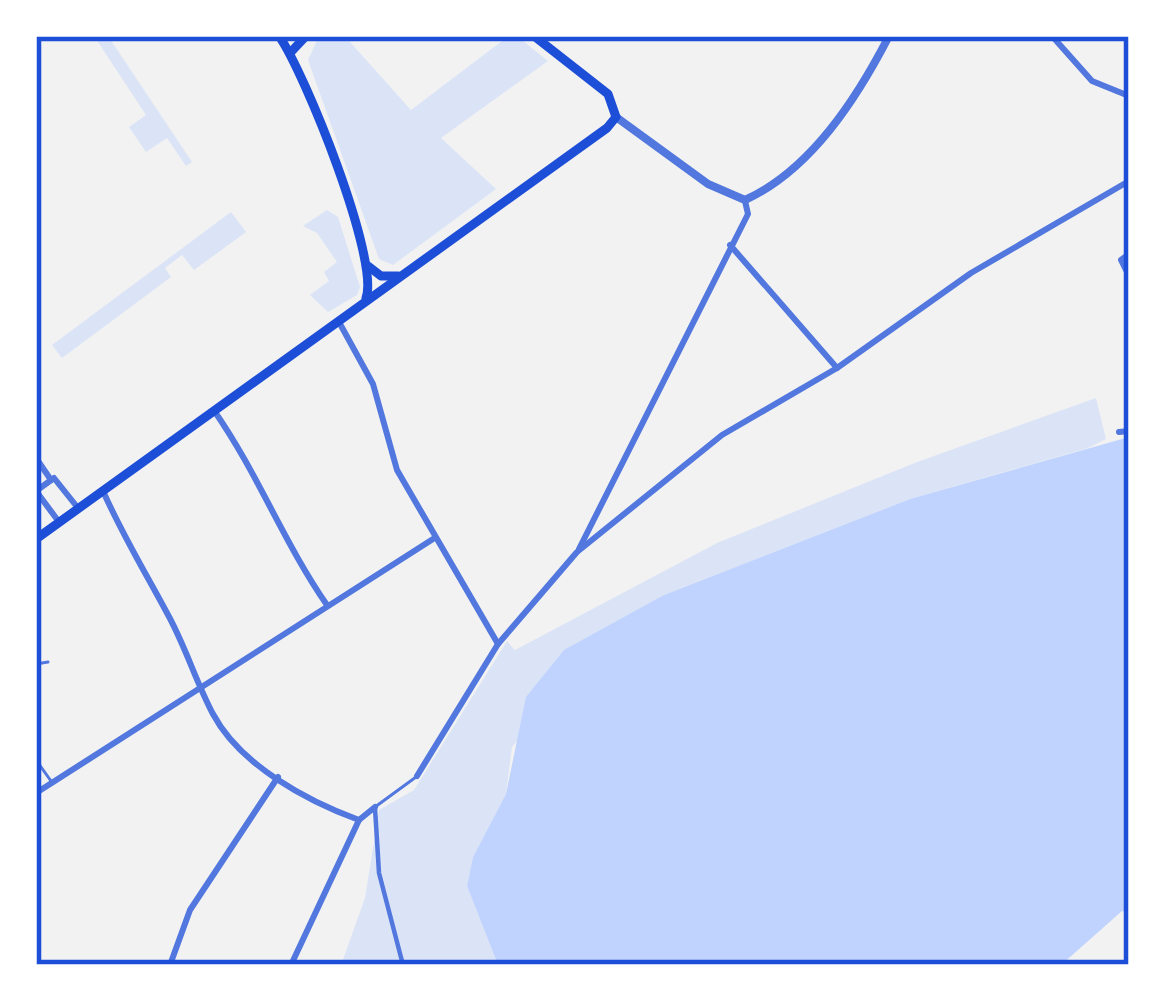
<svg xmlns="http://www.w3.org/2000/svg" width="1165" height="1001" viewBox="0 0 1165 1001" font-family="'IBM Plex Sans',sans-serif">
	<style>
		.green { fill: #dbe4f7 }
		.water { fill: #bfd3fe }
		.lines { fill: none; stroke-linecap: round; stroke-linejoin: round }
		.service { stroke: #5277de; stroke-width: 3 }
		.pedestrian { stroke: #5277de; stroke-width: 4.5 }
		.minor { stroke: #5277de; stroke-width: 6 }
		.tertiary { stroke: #5277de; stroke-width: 8 }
		.primary { stroke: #1d4ed8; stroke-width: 9 }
		.neatline { fill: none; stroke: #1d4ed8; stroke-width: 4.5 }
	</style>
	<rect width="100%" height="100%" fill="#f2f2f2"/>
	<!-- green -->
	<g class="green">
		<polygon points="94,36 108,36 192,162 186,166 167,138 146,152 129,127 146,115"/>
		<polygon points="319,36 355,36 350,42 411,110 502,41 496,36 517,36 548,61 441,138 496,189 393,265 379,259 308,60"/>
		<polygon points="327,210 338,217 360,287 357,295 328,312 310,295 329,281 324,272 337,262 317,233 303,226"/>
		<polygon points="231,212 246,232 194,270 182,255 165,268 171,277 62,358 52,345"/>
		<polygon points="1096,398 1106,439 1088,448 910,499 664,595 622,622 512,747 506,794 473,857 467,886 498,965 341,965 365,898 379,810 414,790 507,641 515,650 717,543 917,462"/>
	</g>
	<!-- water -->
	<polygon class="water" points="1129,437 1129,913 1122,911 1061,965 498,965 467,886 473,857 506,794 526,697 564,650 664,595 910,499"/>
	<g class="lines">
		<!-- service -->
		<g class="service">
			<polyline points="36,664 48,662"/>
			<polyline points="36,760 51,781"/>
			<polyline points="375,807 416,777"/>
		</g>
		<!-- pedestrian -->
		<polyline class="pedestrian" points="375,808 379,873 403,965"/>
		<!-- minor -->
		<g class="minor">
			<polyline points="1052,36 1092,81 1129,96"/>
			<polyline points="730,245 837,368"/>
			<polyline points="1129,254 1121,260 1129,276"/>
			<polyline points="339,322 373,384 397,470 498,644"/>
			<path d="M215,412C258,474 284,543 327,605"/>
			<polyline points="1119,432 1129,431"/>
			<polyline points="36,458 51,480"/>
			<polyline points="36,491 54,478 78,508"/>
			<polyline points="36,491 59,522"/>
			<path d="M103,491C122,534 145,572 167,613C185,645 196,682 213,714C240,765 307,801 359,820"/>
			<polyline points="579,549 748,214 745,201"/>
			<polyline points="417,776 498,644 577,552 722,435 837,368 971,273 1129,181"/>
			<polyline points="36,793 433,539"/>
			<polyline points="170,965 190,910 278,777"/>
			<polyline points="291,965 359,820 375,807"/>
		</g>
		<!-- tertiary -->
		<path class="tertiary" d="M616,117L708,184L745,200C811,170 857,98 889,36"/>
		<!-- primary -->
		<g class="primary">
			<path d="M279,36C305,73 380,260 366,298"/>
			<polyline points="290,53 306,36"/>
			<polyline points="368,266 381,276 398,276"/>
			<polyline points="36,539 607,128 616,117 608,94 534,36"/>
		</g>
	</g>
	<!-- border -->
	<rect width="1165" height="1001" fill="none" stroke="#ffffff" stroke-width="78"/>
	<rect x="39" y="39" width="1087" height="923" class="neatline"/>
</svg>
